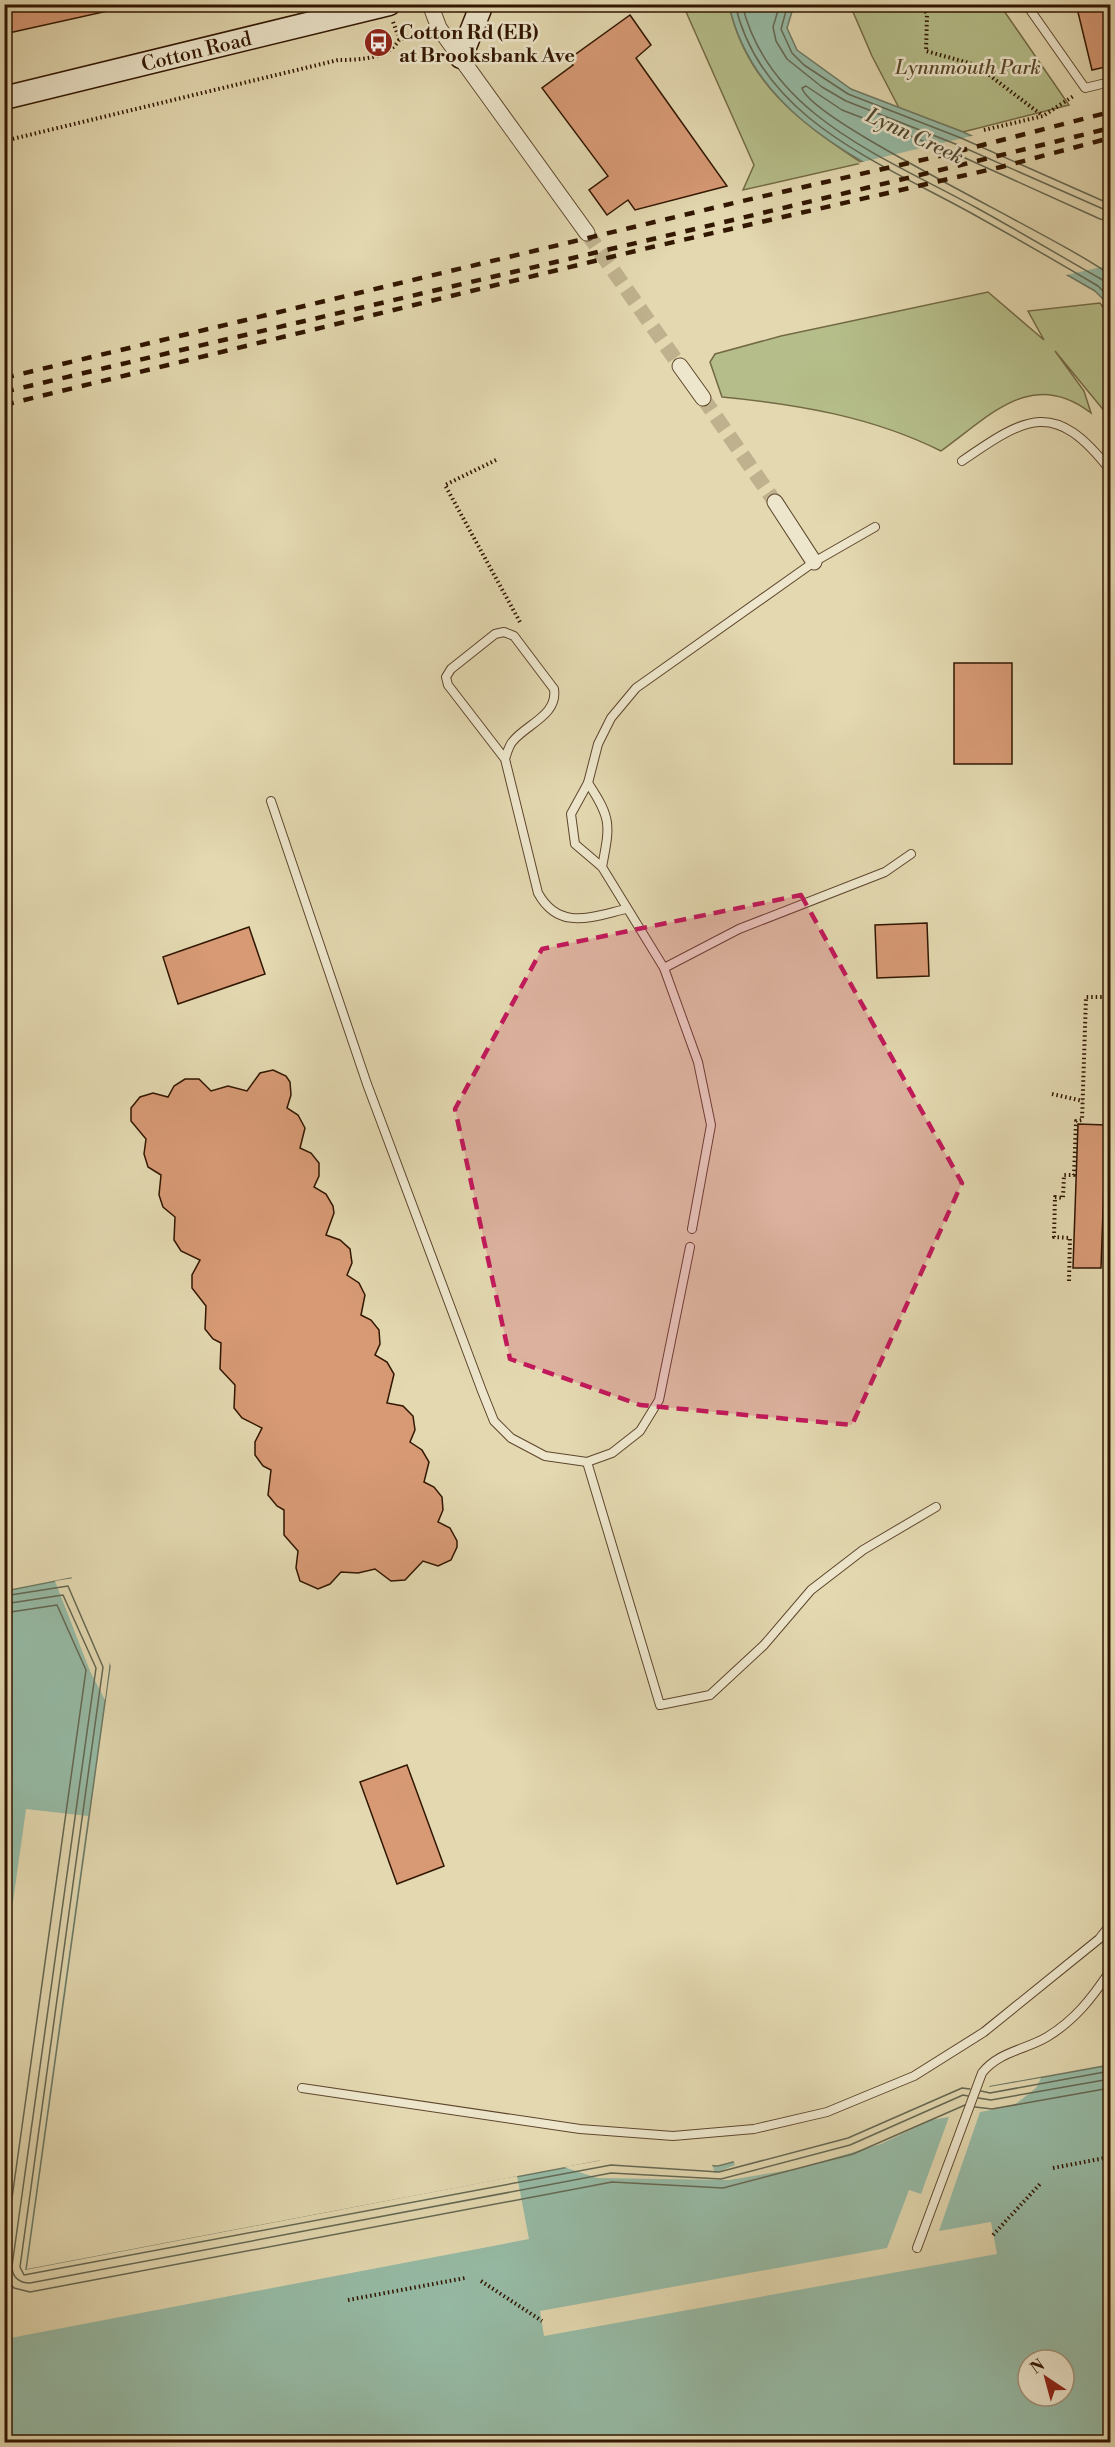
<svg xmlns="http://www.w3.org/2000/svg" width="1115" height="2447" viewBox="0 0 1115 2447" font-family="'Libre Bodoni',serif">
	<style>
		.green { fill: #b5be8a; stroke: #736a45; stroke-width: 1.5 }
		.water { fill: #96bba6; stroke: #6e7964; stroke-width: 1.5; fill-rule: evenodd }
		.pier { fill: #e3d8b0 }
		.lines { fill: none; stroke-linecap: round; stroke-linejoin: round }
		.shore { stroke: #646853; stroke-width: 1.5 }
		.building { fill: #d79a75; stroke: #311600; stroke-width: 1.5 }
		.minor-tunnel { stroke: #bfb18d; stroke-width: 15; stroke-dasharray: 15 8; stroke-linecap: butt }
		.service-casing { stroke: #5e462c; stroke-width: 10 }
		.minor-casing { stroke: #5e462c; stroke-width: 17 }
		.secondary-casing { stroke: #311600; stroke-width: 25 }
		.path { stroke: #311600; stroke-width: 4; stroke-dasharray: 1.5 3; stroke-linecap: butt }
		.service { stroke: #ede6cc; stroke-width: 8 }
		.minor { stroke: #ede6cc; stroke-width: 15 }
		.secondary { stroke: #ede6cc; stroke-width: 22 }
		.rail { stroke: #311600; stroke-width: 4.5; stroke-dasharray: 10 10; stroke-linecap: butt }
		.marked { fill: #c2185b; fill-opacity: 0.2; stroke: #c2185b; stroke-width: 4.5; stroke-dasharray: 12 8; stroke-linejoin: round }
		.labels { text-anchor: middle; stroke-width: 5; stroke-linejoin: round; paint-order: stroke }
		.poi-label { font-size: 20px; font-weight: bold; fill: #311600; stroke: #ede6cc; text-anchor: start }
		.street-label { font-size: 20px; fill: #311600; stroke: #ede6cc }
		.park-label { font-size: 20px; font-style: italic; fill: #594829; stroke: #ede6cc }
		.water-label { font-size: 21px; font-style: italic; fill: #4f4832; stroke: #ede6cc }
	</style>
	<rect width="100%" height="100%" fill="#e3d8b0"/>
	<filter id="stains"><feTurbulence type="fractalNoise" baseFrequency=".00333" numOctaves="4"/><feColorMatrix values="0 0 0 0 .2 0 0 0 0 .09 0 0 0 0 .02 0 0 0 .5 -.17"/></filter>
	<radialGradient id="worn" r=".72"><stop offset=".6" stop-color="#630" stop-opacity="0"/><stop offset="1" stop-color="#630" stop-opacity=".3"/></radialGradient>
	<!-- green -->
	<g class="green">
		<path d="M683,5H729C746,83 799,121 862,163L743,190L754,165Z"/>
		<polygon points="850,5 1000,5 1069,105 963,132 899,108 872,56"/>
		<path d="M988,292L1044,340L1028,311L1100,303L1110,317V418L1055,351L1084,391L1091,413C1032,367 990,416 941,451C873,417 797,404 722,397L710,362L715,354L781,336Z"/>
	</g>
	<!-- water -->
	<g class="water">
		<path d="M729,5H794L787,28L797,50L851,89L963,132L1110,199V306L1095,291C1053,267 1011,242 968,218C873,166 755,122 729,5Z"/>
		<path d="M71,1578L110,1666L26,2270L611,2159L718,2166L846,2132L988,2087L1110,2065V2442H5V1591ZM1028,2360H1064V2396H1028Z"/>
	</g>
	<!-- pier -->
	<g class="pier">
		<polygon points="976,135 1110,196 1110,265 1062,276 858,163"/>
		<polygon points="74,1578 110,1660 105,1700 90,1671 55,1581"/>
		<polygon points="26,1809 88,1816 25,2270 517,2176 529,2239 5,2339 4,1966"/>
		<polygon points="963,2078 991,2083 989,2087 1041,2078 1036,2088 1013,2106 980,2112 939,2231 991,2222 997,2254 544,2336 540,2311 887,2248 909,2190 921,2194 949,2117 931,2120 881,2144 796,2169 729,2180 597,2178 564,2167 598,2161 611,2156 711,2162 715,2173 735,2165 733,2159 845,2129"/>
	</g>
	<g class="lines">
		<!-- shore -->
		<g class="shore">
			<path d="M735,4C761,119 879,162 971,213C1014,237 1056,261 1098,286L1110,298"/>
			<path d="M742,4C768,115 886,158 975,207C1017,230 1059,255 1101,279L1110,287"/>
			<polyline points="780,4 773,27 776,41 787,59 822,87 846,101 958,145 1110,212"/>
			<polyline points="788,4 781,29 792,53 804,65 848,94 961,138 1110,204"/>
			<path d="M1110,221L1100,219L954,153L842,110L806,86L802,88C812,123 1064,239 1110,275"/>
			<polyline points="4,1596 68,1586 103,1667 20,2267 24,2275 611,2165 719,2172 848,2138 962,2088 970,2089"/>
			<path d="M4,1604L63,1595L96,1668L12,2266C12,2277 19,2283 30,2283L611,2173L721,2179L850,2145L963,2095L968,2096"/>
			<polyline points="4,1613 57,1605 86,1670 4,2255"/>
			<polyline points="981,2091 990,2093 1110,2071"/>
			<polyline points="978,2098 991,2100 1110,2079"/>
			<polyline points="975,2107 992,2109 1110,2088"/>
			<polyline points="4,2277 14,2288 30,2292 612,2182 723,2188 853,2154 965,2105"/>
		</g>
	</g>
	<!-- building -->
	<g class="building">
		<polygon points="4,4 108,4 108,11 4,34"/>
		<polygon points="1076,4 1110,4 1110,66 1092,70"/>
		<polygon points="630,15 651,45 636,58 727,186 635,210 628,200 607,215 589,190 608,176 542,88 573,65 569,59"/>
		<rect x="954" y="663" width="58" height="101"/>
		<polygon points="927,923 929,976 877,978 875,925"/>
		<polygon points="249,927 265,974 178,1004 163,957"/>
		<polygon points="273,1070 286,1076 290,1082 291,1095 287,1108 298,1115 305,1128 300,1148 311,1153 319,1163 319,1176 314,1187 326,1194 333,1206 334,1213 326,1235 340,1240 350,1249 352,1263 347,1275 359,1283 365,1295 361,1315 371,1320 379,1330 380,1344 375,1355 387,1362 394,1374 387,1403 403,1406 413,1416 415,1430 410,1442 422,1450 429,1462 424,1482 434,1487 442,1497 443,1510 438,1522 450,1528 457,1541 457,1547 451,1560 438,1566 423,1561 405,1580 391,1581 375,1569 358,1573 341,1572 330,1584 318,1589 300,1581 296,1568 298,1551 284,1535 284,1510 277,1506 268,1495 271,1470 263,1466 255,1455 255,1442 262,1428 242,1418 234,1408 235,1385 220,1369 221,1343 213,1339 205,1329 206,1306 192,1288 192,1275 200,1260 181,1251 174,1240 175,1217 163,1207 159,1195 161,1175 148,1167 144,1154 146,1139 131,1121 131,1108 140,1097 153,1093 168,1097 174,1086 185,1079 199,1079 211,1091 228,1086 247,1091 260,1073"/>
		<polygon points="1078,1124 1106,1125 1101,1268 1073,1268"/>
		<polygon points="407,1765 444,1866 397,1884 360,1782"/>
	</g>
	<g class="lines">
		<!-- minor-tunnel -->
		<g class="minor-tunnel">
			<polyline points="587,233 680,366"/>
			<polyline points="703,398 775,502"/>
		</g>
		<defs>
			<g id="service">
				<polyline points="1026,4 1085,88 1110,82"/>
				<path d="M962,461C1027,416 1055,399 1110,470"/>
				<path d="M505,759L448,685L446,677L451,669L495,634L504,632L514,636L554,689C558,715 527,724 513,741C509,745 507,753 505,759L538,893C559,931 591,917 626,909"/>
				<path d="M588,783C612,819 610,825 602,867"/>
				<polyline points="271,801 367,1084 482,1391 494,1421 511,1438 545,1456 587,1462 612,1453 640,1431 659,1400 690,1247"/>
				<polyline points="664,968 739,929 885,872 911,854"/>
				<polyline points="692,1229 711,1125 698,1062 664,968 602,867 575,844 571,814 588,783 598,744 611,718 636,688 814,562 875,527"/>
				<polyline points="587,1462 660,1705 710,1695 764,1645 811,1590 863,1550 936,1507"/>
				<polyline points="302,2088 580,2129 673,2136 754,2129 827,2112 914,2076 984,2032 1099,1939 1110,1925"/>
				<path d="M917,2248L982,2073C998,2052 1025,2050 1047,2037C1075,2020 1092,1998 1110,1971"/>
			</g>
			<g id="minor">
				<polyline points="430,4 439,28 587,233"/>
				<polyline points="680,366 703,398"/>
				<polyline points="775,502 814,562"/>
			</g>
			<g id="secondary">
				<polyline points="461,57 482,4"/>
				<path id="s1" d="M4,98L389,4"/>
			</g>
		</defs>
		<!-- service casing -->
		<use href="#service" class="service-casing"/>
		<!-- minor casing -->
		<use href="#minor" class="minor-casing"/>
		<!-- secondary casing -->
		<use href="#secondary" class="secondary-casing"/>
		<!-- path -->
		<g class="path">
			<polyline points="921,4 927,14 926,51 976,65 1043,116"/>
			<polyline points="393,22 398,35"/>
			<polyline points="984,130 1043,116 1075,95"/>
			<path d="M4,141L338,60C358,60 388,59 399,40L425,32"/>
			<polyline points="496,460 445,485 521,624"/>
			<polyline points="1109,1042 1110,1017"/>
			<polyline points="1052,1094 1083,1101"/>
			<polyline points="1069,1281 1070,1238 1054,1237 1055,1197 1063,1198 1064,1175 1074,1175 1076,1121 1082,1120 1086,997 1110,997"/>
			<polyline points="1053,2168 1110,2157"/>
			<polyline points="993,2235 1040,2184"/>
			<polyline points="481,2281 542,2321"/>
			<polyline points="348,2300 465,2278"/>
		</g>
		<!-- service -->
		<use href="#service" class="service"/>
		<!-- minor -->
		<use href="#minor" class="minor"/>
		<!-- secondary -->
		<use href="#secondary" class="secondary"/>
		<!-- rail -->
		<g class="rail">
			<polyline points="4,378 738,202 944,155 1110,112"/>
			<path d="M4,392C373,304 743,220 1110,128"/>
			<polyline points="4,405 652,247 1001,167 1110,138"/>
		</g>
	</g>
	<!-- marked area -->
	<path class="marked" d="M801,895L962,1183L852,1425L640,1405L510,1359L455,1109L542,949Z"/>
	<!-- icons -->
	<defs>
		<symbol id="bus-disc" viewBox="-11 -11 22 22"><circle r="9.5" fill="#8f2418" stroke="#ede6cc"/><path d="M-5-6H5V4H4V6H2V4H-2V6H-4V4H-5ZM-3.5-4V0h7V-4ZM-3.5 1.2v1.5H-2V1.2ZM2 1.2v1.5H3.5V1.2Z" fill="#fff"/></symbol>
	</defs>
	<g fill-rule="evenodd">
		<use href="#bus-disc" x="362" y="26" width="33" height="33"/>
	</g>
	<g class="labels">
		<!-- poi labels -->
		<g class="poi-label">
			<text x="399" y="39">Cotton Rd (EB)<tspan x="399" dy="23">at Brooksbank Ave</tspan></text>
		</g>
		<!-- street labels -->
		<g class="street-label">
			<text dy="7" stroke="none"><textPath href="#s1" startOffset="198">Cotton Road</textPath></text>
		</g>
		<!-- park labels -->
		<g class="park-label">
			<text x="968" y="74">Lynnmouth Park</text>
		</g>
		<!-- water labels -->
		<g class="water-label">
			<text transform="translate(915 136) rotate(25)" y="7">Lynn Creek</text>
		</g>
	</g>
	<!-- margin -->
	<rect width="1115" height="2447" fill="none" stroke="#e3d8b0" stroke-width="24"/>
	<rect x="6" y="6" width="1103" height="2435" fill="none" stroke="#311600" stroke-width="3"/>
	<rect x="12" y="12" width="1091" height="2423" fill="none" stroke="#311600" stroke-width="1.5"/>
	<!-- north arrow -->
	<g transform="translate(1046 2378) rotate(324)"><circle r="28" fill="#ede6cc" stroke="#a2937a" stroke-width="1.5"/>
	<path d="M0-4.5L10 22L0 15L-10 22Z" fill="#8f2418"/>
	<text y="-9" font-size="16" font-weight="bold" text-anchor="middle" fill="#311600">N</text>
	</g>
	<rect width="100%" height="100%" filter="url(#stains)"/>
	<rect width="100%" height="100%" fill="url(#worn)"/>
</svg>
